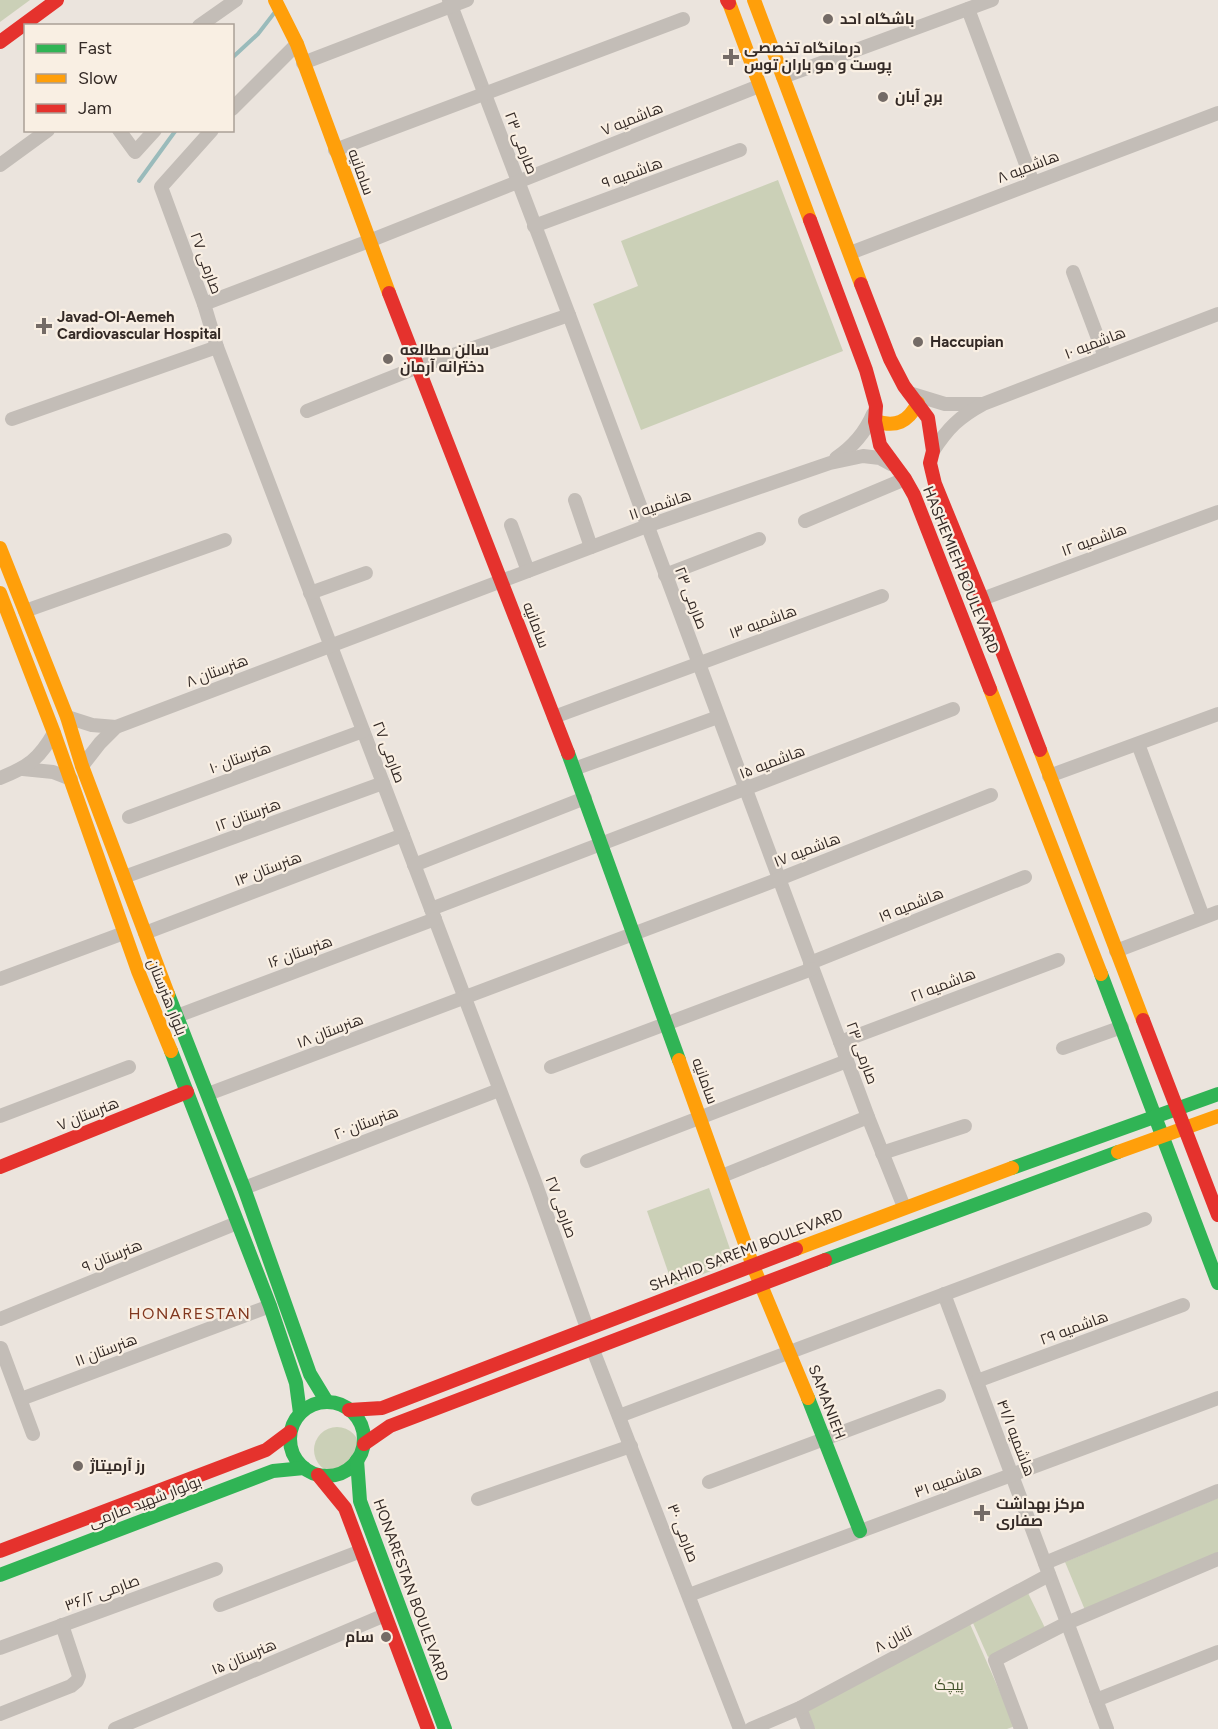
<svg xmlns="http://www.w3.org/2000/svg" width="1218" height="1729" viewBox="0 0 1218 1729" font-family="Figtree,Cairo,sans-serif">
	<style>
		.green { fill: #cbd0b7 }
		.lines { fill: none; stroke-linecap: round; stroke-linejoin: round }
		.stream { stroke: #9abbbb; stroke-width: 4 }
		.street { stroke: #c3bdb7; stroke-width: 14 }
		.fast { stroke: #30b455; stroke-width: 14 }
		.slow { stroke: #ff9f0a; stroke-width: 14 }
		.jam { stroke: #e5322d; stroke-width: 14 }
		.poi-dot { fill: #746b66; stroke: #f9efe3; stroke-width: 2 }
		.labels { text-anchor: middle; stroke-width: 4.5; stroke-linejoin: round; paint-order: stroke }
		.poi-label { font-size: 15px; font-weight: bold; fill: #342a26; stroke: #f9efe3; text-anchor: start }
		.street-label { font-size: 15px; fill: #342a26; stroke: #f9efe3 }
		.park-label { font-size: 15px; fill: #42522a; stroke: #f9efe3 }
		.neighbourhood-label { font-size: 16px; letter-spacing: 1.5px; fill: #82381f; stroke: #f9efe3 }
	</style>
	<rect width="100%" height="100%" fill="#ebe4dd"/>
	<!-- green -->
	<g class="green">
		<polygon points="0,0 30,0 0,22"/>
		<polygon points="778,180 843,351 641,430 593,304 638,286 621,241"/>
		<polygon points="709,1188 731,1252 721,1267 673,1286 647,1211"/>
		<circle cx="337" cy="1450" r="23"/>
		<polygon points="1218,1498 1218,1555 1085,1610 1065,1562"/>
		<polygon points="1028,1593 1046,1630 988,1657 973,1623"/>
		<polygon points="970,1624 1015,1726 1007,1729 815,1729 808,1711"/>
	</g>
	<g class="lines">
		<!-- stream -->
		<g class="stream">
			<polyline points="232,58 258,34 275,12"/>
			<polyline points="139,181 176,130"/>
		</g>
		<!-- street -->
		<g class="street">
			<polyline points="449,0 569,315 868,1117 904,1207"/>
			<polyline points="968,9 1033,183"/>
			<polyline points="199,26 236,0"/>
			<polyline points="303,63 467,0"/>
			<polyline points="783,77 992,0"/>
			<polyline points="232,109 297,44"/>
			<polyline points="119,130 135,152 155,130"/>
			<polyline points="212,130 161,187 204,304 217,347 535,1182 587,1328"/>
			<polyline points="335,150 683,19"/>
			<polyline points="0,165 48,130"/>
			<polyline points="534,226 740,150"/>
			<polyline points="850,253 1218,113"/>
			<polyline points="1073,272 1105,357"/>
			<polyline points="204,304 369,241 759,86"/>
			<polyline points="909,393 945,404 981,404"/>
			<polyline points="307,411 418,367 569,315"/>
			<polyline points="12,419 217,347"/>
			<path d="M933,451C948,428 959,417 983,404L1218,314"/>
			<path d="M836,458C854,446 865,433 873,414"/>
			<polyline points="575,500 591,547"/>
			<polyline points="805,521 905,479"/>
			<polyline points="511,525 528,571"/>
			<polyline points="665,575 759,539"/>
			<polyline points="310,593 366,573"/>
			<polyline points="982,599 1218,512"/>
			<polyline points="25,611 225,540"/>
			<polyline points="67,717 92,725 116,727"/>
			<polyline points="554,717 882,596"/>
			<polyline points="1138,744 1203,917"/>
			<polyline points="82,766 100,743 116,727 647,526 830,463 863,456 880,458 891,464"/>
			<polyline points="23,769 53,772 71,779"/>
			<polyline points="574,769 718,717"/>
			<polyline points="1049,776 1218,714"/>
			<path d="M0,778C28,767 39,759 54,733"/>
			<polyline points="129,817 363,731"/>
			<polyline points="414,865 585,798"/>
			<polyline points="124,877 383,783"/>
			<polyline points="431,909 953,709"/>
			<polyline points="145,933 403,835"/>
			<polyline points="1116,951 1218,912"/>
			<polyline points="810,963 1025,877"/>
			<polyline points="0,979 124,933"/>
			<polyline points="177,1016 435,919"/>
			<polyline points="840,1042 1058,960"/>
			<polyline points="1063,1048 1122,1027"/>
			<polyline points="551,1067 812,969"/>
			<polyline points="208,1094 779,879 991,795"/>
			<polyline points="0,1116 129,1067"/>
			<polyline points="882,1153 965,1126"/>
			<polyline points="587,1161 847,1061"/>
			<polyline points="722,1176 868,1117"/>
			<polyline points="244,1188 499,1090"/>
			<polyline points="944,1294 1107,1729"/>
			<polyline points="0,1319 237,1223"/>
			<polyline points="1,1348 33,1434"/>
			<polyline points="593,1350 740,1729"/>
			<polyline points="977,1381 1183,1305"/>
			<polyline points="21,1399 270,1306"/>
			<polyline points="619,1416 1145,1219"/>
			<polyline points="709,1482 939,1396"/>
			<polyline points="478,1499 631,1446"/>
			<polyline points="1045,1563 1218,1491"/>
			<polyline points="689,1595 1218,1398"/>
			<polyline points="220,1605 361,1551"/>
			<polyline points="0,1648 216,1569"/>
			<polyline points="1096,1700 1218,1652"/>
			<polyline points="800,1708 808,1729"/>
			<polyline points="0,1714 71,1686 77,1681 79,1676 62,1625"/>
			<polyline points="115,1729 385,1615"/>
			<polyline points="751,1729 800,1708 1049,1575"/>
			<polyline points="1021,1729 995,1660 1067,1623 1218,1559"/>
		</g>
		<!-- fast -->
		<g class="fast">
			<polyline points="568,753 679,1060"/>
			<polyline points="1101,974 1218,1283"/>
			<polyline points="168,994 244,1188 310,1374 327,1402"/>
			<polyline points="171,1051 270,1306 296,1383 300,1413"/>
			<polyline points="1012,1168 1218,1094"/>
			<polyline points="825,1260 1118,1152"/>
			<polyline points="808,1398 860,1531"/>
			<circle cx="327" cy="1439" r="37"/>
			<polyline points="357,1460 360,1501 445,1729"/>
			<polyline points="0,1575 273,1471 304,1468"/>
		</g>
		<!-- slow -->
		<g class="slow">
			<polyline points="275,0 297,44 389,293"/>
			<polyline points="728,0 810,220"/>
			<polyline points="754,0 861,284"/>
			<path d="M875,421C896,428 908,422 918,403"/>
			<polyline points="0,548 67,717 82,766 168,994"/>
			<polyline points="0,593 54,733 138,971 171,1051"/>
			<polyline points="990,689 1101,974"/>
			<polyline points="1040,750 1143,1020"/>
			<polyline points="679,1060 753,1266 808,1398"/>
			<polyline points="1118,1152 1218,1116"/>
			<polyline points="796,1249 1012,1168"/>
		</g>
		<!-- jam -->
		<g class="jam">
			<polyline points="727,0 729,3"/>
			<polyline points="0,42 57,0"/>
			<polyline points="810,220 866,370 876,406 875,421 880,445 905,479 914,495 990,689"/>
			<polyline points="861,284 890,359 904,386 928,418 933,451 930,463 935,484 982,599 1040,750"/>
			<polyline points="389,293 568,753"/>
			<polyline points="1143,1020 1218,1215"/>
			<polyline points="0,1167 187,1092"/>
			<polyline points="349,1410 382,1408 796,1249"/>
			<polyline points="364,1444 390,1426 825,1260"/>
			<polyline points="318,1475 345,1508 428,1729"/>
			<polyline points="0,1551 266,1450 290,1432"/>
		</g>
	</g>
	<!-- markers -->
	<g class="poi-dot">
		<circle cx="828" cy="19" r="6"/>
		<path d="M728 48h6v6h6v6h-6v6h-6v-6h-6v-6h6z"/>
		<circle cx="883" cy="97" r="6"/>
		<path d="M41 317h6v6h6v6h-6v6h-6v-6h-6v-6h6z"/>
		<circle cx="918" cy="342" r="6"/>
		<circle cx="388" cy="359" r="6"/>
		<circle cx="78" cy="1466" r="6"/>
		<path d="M979 1504h6v6h6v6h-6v6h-6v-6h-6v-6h6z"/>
		<circle cx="386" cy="1637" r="6"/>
	</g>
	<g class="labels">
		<!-- poi labels -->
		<g class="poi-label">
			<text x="840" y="24">باشگاه احد</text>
			<text x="744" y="53">درمانگاه تخصصی<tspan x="744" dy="17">پوست و مو باران توس</tspan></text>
			<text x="895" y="102">برج آبان</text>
			<text x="57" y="322">Javad-Ol-Aemeh<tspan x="57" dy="17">Cardiovascular Hospital</tspan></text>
			<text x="930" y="347">Haccupian</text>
			<text x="400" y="355">سالن مطالعه<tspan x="400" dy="17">دخترانه آرمان</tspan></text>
			<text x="90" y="1471">رز آرمیتاژ</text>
			<text x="996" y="1509">مرکز بهداشت<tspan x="996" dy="17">صفاری</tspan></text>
			<text x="374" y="1642" text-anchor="end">سام</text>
		</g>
		<!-- street labels -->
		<g class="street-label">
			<text transform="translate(632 119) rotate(-22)" y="5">هاشمیه ۷</text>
			<text transform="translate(521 143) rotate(69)" y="5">صارمی ۲۳</text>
			<text transform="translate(1028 167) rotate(-21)" y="5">هاشمیه ۸</text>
			<text transform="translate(361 172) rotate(70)" y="5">سامانیه</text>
			<text transform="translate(632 173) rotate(-20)" y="5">هاشمیه ۹</text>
			<text transform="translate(206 263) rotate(70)" y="5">صارمی ۲۷</text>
			<text transform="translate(1095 343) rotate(-21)" y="5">هاشمیه ۱۰</text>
			<text transform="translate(660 505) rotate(-19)" y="5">هاشمیه ۱۱</text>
			<text transform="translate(1094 540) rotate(-20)" y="5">هاشمیه ۱۲</text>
			<text transform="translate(961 570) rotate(68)" y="5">HASHEMIEH BOULEVARD</text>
			<text transform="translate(691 598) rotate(69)" y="5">صارمی ۲۳</text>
			<text transform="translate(763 622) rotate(-20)" y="5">هاشمیه ۱۳</text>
			<text transform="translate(536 625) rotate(69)" y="5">سامانیه</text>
			<text transform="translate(217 671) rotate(-21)" y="5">هنرستان ۸</text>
			<text transform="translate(389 752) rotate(69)" y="5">صارمی ۲۷</text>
			<text transform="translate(240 758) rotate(-20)" y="5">هنرستان ۱۰</text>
			<text transform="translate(772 762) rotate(-21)" y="5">هاشمیه ۱۵</text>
			<text transform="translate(248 815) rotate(-20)" y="5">هنرستان ۱۲</text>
			<text transform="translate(807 850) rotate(-21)" y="5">هاشمیه ۱۷</text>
			<text transform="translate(268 869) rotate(-21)" y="5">هنرستان ۱۴</text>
			<text transform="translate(911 905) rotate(-22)" y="5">هاشمیه ۱۹</text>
			<text transform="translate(300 952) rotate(-20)" y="5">هنرستان ۱۶</text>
			<text transform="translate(943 985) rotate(-21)" y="5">هاشمیه ۲۱</text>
			<text transform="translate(167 997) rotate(68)" y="5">بلوار هنرستان</text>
			<text transform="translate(330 1031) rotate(-21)" y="5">هنرستان ۱۸</text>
			<text transform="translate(862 1053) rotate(70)" y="5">صارمی ۲۳</text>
			<text transform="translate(705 1081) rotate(70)" y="5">سامانیه</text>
			<text transform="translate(88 1114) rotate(-22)" y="5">هنرستان ۷</text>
			<text transform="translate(366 1123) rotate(-21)" y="5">هنرستان ۲۰</text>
			<text transform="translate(561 1207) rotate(70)" y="5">صارمی ۲۷</text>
			<text transform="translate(746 1250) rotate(-21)" y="5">SHAHID SAREMI BOULEVARD</text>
			<text transform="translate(112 1256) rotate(-22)" y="5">هنرستان ۹</text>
			<text transform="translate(1074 1328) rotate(-20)" y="5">هاشمیه ۲۹</text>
			<text transform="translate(106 1350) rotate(-21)" y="5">هنرستان ۱۱</text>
			<text transform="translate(827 1402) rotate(69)" y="5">SAMANIEH</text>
			<text transform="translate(1016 1438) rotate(69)" y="5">هاشمیه ۴۱/۱</text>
			<text transform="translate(948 1481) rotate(-20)" y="5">هاشمیه ۳۱</text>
			<text transform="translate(145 1502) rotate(-21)" y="5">بولوار شهید صارمی</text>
			<text transform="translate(683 1533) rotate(69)" y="5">صارمی ۳۰</text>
			<text transform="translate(411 1590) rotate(70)" y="5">HONARESTAN BOULEVARD</text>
			<text transform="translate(102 1593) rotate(-20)" y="5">صارمی ۳۶/۲</text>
			<text transform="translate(893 1639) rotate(-28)" y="5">تابان ۸</text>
			<text transform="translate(244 1657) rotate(-23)" y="5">هنرستان ۱۵</text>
		</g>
		<!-- park labels -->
		<g class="park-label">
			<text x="949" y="1690">پیچک</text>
		</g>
		<!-- neighbourhood labels -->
		<g class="neighbourhood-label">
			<text x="190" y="1319">HONARESTAN</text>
		</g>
	</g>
	<!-- legend -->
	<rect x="24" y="24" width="210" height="108" fill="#f9efe3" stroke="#aaa097" stroke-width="1.5"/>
	<rect x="36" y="44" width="30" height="9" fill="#30b455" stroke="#aaa097" stroke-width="1.5"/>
	<text x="78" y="54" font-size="18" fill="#342a26">Fast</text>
	<rect x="36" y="74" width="30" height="9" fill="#ff9f0a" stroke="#aaa097" stroke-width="1.5"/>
	<text x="78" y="84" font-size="18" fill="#342a26">Slow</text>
	<rect x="36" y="104" width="30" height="9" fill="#e5322d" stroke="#aaa097" stroke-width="1.5"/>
	<text x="78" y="114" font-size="18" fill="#342a26">Jam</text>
</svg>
